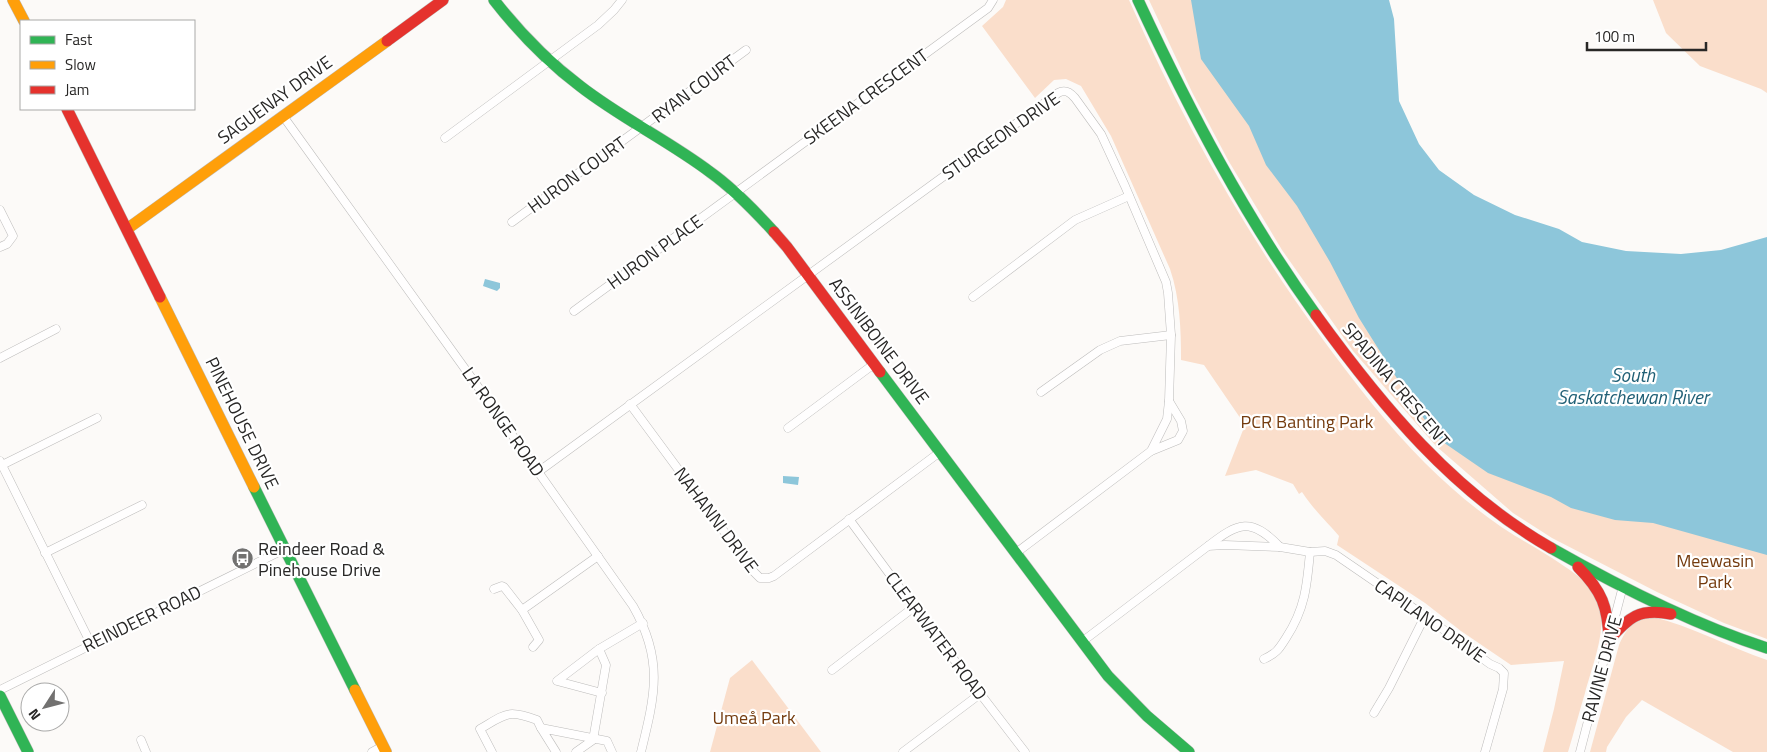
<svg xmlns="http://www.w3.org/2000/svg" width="1767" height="752" viewBox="0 0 1767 752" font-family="'Titillium Web',sans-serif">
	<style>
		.green { fill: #fadecb }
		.water { fill: #8dc6da }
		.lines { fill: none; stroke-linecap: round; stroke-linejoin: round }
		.street-casing { stroke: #bdbcbb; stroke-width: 9 }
		.fast-casing { stroke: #bdbcbb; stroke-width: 12 }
		.slow-casing { stroke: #bdbcbb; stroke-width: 12 }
		.jam-casing { stroke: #bdbcbb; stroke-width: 12 }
		.street { stroke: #fffefe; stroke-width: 8 }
		.fast { stroke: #30b455; stroke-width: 11 }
		.slow { stroke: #ff9f0a; stroke-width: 11 }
		.jam { stroke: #e5322d; stroke-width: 11 }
		.labels { text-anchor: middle; stroke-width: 4.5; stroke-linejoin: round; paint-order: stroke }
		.street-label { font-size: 18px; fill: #282726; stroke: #fff }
		.park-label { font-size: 18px; fill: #743b0e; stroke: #fff }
		.poi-label { font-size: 18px; fill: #282726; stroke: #fff; text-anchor: start }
		.water-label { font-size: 19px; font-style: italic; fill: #1f5f75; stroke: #fff }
	</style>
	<rect width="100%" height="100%" fill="#fcfaf8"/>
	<!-- green -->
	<g class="green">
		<path d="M1006,0H1129C1183,122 1245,233 1324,341C1355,383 1388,426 1425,463C1448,486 1474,508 1500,526C1524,543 1587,574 1598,598C1609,626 1592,666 1585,693C1579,713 1574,732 1568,752H1543L1554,709L1564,661L1511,665L1461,631L1425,603L1337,545L1339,536C1327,522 1313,509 1302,492L1299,494L1293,484L1256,470L1225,476L1245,425L1204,365L1181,360C1181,330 1180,298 1170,269L1111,136L1081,86L1066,79L1054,80L1035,98L982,26L1003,7Z"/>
		<polygon points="1149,0 1192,0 1767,543 1767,639 1724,623 1657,592 1552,538 1513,513 1436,446 1353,351 1282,250 1228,160 1192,92"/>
		<polygon points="1653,0 1767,0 1767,93 1761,89 1700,66 1666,33"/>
		<path d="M1653,617C1692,626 1728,647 1767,660V752H1733L1642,700L1626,717L1607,747L1606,752H1590L1619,645C1627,627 1633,621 1653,617Z"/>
		<polygon points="752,660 821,752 710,752 730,678"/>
	</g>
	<!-- water -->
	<g class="water">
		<polygon points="1191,0 1389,0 1394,19 1399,101 1419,144 1439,170 1474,195 1515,215 1559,229 1582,242 1626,251 1681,254 1721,250 1767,237 1767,555 1653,523 1615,520 1571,508 1551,497 1488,473 1440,440 1413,404 1359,318 1330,262 1297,206 1266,165 1249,126 1201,59"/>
		<polygon points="485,279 500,283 500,288 497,291 483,286"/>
		<polygon points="783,476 799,477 798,485 783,483"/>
	</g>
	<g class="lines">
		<defs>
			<g id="street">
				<path d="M283,116L486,398L633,606C664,660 655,695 641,752"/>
				<polyline points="445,138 598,25 614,10 622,0"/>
				<polyline points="0,210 13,236 7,244 0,247"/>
				<polyline points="512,222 746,50"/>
				<polyline points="973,297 1075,220 1129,196"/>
				<polyline points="574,311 988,8 993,0"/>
				<polyline points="0,358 56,329"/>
				<polyline points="1041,392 1100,350 1120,341 1171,335"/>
				<polyline points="630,404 754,572 760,578 769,578 774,576 940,452"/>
				<polyline points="788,428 874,364"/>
				<polyline points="1151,451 1178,440 1183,431 1181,421 1169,401"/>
				<polyline points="0,461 91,644"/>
				<polyline points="2,465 97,418"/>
				<path d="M538,472L1058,93C1065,89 1070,92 1075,98L1101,134L1125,186L1166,282L1168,293L1171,335L1169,401L1167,419L1151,451L1016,553"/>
				<polyline points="849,519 919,614 1025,752"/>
				<path d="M1208,546C1239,522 1251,517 1280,547"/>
				<polyline points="45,553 142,505"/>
				<polyline points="494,589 502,586 504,587 522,610 539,640 533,647"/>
				<polyline points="522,610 598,556"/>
				<polyline points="1083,641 1208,546 1225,545 1280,547 1310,552 1325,551 1336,555 1425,616 1490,664 1499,668 1504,673 1503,689 1485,752"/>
				<polyline points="599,649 643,623"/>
				<path d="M1264,659C1277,653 1279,649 1286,638C1305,609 1307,586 1310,552"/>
				<polyline points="832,670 914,607"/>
				<polyline points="0,690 285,549"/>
				<polyline points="1374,713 1389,688 1425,616"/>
				<polyline points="141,740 146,752"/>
				<polyline points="372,752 383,746"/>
				<path d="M492,752L480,729C506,714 507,709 537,720L541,728"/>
				<polyline points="556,752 541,728 607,741 612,752"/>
				<polyline points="576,752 593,740 606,665 599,649 557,681 602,693"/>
				<polyline points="903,752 980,694"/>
				<polyline points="1580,752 1623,586"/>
			</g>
			<g id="fast">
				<path d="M494,0C519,32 547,61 580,86C621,118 669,141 710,172C734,189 754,210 774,232"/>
				<path d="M1138,0C1189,110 1245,217 1316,315"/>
				<polyline points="880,372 1108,676 1147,716 1189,752"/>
				<polyline points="254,487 355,690"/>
				<path d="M1551,548C1618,586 1695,625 1767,648"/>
				<polyline points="0,696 28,752"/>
			</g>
			<g id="slow">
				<polyline points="13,0 24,21"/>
				<polyline points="127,229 387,41"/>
				<polyline points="160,297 254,487"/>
				<polyline points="355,690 386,752"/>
			</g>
			<g id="jam">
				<polyline points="387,41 443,0"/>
				<polyline points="67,109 160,297"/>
				<polyline points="774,232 787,247 880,372"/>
				<path d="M1316,315C1382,406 1453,492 1551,548"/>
				<path d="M1578,567C1602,591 1608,607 1609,640"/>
				<path d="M1609,640C1629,617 1639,608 1671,614"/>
			</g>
		</defs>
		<!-- street casing -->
		<use href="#street" class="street-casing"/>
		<!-- fast casing -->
		<use href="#fast" class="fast-casing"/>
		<!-- slow casing -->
		<use href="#slow" class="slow-casing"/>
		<!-- jam casing -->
		<use href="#jam" class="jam-casing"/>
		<!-- street -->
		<use href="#street" class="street"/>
		<!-- fast -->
		<use href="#fast" class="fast"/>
		<!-- slow -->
		<use href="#slow" class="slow"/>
		<!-- jam -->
		<use href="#jam" class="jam"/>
	</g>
	<!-- icons -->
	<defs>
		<symbol id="bus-disc" viewBox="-11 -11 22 22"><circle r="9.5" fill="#727170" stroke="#fff"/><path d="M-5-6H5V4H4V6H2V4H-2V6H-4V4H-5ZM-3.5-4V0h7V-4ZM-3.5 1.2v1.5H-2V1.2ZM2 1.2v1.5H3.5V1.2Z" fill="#fff"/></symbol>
	</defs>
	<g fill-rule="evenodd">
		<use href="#bus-disc" x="230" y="546" width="25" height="25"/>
	</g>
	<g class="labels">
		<!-- street labels -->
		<g class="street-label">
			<text transform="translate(694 89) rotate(-37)" y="6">RYAN COURT</text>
			<text transform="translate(866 97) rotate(-36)" y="6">SKEENA CRESCENT</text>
			<text transform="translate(275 100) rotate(-36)" y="6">SAGUENAY DRIVE</text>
			<text transform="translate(1001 136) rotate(-35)" y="6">STURGEON DRIVE</text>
			<text transform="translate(577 175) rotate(-36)" y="6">HURON COURT</text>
			<text transform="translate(655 252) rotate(-36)" y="6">HURON PLACE</text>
			<text transform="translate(879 341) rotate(53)" y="6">ASSINIBOINE DRIVE</text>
			<text transform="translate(1396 385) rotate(50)" y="6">SPADINA CRESCENT</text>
			<text transform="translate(503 422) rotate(55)" y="6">LA RONGE ROAD</text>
			<text transform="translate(242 423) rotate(64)" y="6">PINEHOUSE DRIVE</text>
			<text transform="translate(716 520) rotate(53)" y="6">NAHANNI DRIVE</text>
			<text transform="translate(142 619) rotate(-26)" y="6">REINDEER ROAD</text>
			<text transform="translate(1430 621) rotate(35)" y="6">CAPILANO DRIVE</text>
			<text transform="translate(936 636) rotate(53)" y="6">CLEARWATER ROAD</text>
			<text transform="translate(1602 669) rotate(-75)" y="6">RAVINE DRIVE</text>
		</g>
		<!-- park labels -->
		<g class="park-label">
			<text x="1307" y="428">PCR Banting Park</text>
			<text x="1715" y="567">Meewasin<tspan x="1715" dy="21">Park</tspan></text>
			<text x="754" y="724">Umeå Park</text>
		</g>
		<!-- poi labels -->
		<g class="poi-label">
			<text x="258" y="555">Reindeer Road &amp;<tspan x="258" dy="21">Pinehouse Drive</tspan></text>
		</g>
		<!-- water labels -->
		<g class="water-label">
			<text x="1633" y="382">South<tspan x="1633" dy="22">Saskatchewan River</tspan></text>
		</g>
	</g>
	<!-- legend -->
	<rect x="20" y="20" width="175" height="90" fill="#ffffff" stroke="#a9a9a8"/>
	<rect x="30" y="36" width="25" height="8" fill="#30b455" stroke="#a9a9a8"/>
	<text x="65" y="45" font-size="15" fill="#282726">Fast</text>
	<rect x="30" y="61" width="25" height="8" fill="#ff9f0a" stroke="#a9a9a8"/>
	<text x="65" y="70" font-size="15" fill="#282726">Slow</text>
	<rect x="30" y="86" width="25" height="8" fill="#e5322d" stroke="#a9a9a8"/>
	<text x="65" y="95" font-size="15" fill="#282726">Jam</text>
	<!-- north arrow -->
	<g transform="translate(45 707) rotate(234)"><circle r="24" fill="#ffffff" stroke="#a9a9a8"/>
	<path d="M0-4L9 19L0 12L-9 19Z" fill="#727170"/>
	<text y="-8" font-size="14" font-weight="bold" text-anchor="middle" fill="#282726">N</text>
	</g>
	<!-- scale -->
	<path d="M1587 42v8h119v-8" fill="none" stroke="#282726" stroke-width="2.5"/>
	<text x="1594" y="42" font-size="15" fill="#282726" stroke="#ffffff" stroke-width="4" paint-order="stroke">100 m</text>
</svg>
